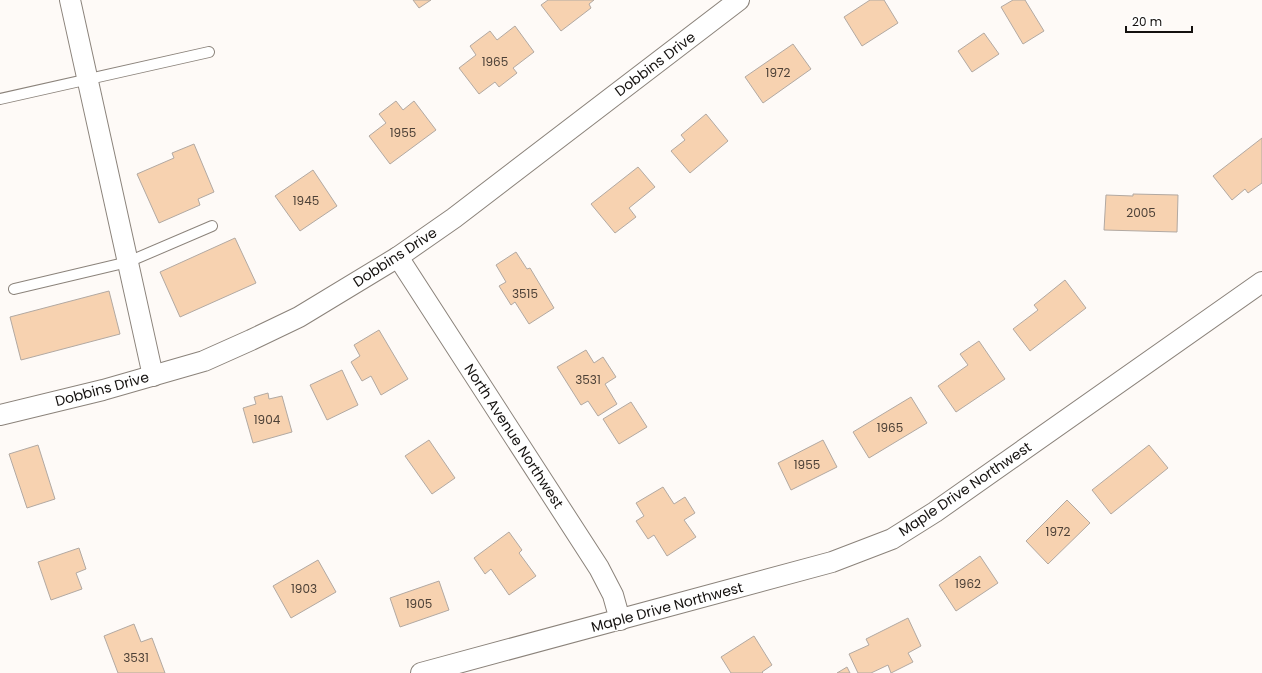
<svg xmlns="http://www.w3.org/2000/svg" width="1262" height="673" viewBox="0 0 1262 673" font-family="Poppins,sans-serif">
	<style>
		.building { fill: #f7d2b0; stroke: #b2a9a2 }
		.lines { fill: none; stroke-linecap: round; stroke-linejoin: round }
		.lane-casing { stroke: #8b837b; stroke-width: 12 }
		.street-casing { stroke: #8b837b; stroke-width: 22 }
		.lane { stroke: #fff; stroke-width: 10 }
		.street { stroke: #fff; stroke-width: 20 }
		.labels { text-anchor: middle; stroke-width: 3; stroke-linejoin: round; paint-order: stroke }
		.number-label { font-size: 12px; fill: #4d4137 }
		.street-label { font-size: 14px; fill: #14110f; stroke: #fff }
	</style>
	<rect width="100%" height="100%" fill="#fefaf7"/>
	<!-- building -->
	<g class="building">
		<polygon points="413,0 431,0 419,8"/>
		<polygon points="548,0 594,0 589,4 591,8 561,31 541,5"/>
		<polygon points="870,0 884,0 898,23 862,46 844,17"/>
		<polygon points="1013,0 1025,0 1044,31 1023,44 1001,7"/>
		<polygon points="515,26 534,52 513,68 517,73 499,87 495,82 479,94 459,68 476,55 470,46 490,31 497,40"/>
		<polygon points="984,33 999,54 972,72 958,51"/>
		<polygon points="793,44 811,69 763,103 745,77"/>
		<polygon points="396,101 403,110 414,101 436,130 390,164 369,136 386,123 379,114"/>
		<polygon points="706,114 728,141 690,173 671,151 685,140 681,135"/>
		<polygon points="1262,138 1262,183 1248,193 1245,189 1232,200 1213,176"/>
		<polygon points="194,144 214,192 198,199 200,205 159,223 137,174 174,158 172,153"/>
		<polygon points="638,167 655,187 629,208 636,217 615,233 591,204"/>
		<polygon points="313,170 337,206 300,231 275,196"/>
		<polygon points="1133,194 1178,195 1177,232 1104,230 1106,195 1133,196"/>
		<polygon points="235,238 256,283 180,317 160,272"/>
		<polygon points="516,252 527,269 530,268 554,308 529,324 515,302 511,305 499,286 506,282 496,265"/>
		<polygon points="1065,280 1086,308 1030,351 1013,329 1038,310 1034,305"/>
		<polygon points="109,291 120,334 21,360 10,317"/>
		<polygon points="379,330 408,379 381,395 371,376 362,381 351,362 360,356 354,345"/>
		<polygon points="979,341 1005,379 956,412 938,386 968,365 960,354"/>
		<polygon points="586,350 594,363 603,357 616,377 605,384 617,404 598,416 588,401 581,405 557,367"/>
		<polygon points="342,370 358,405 327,420 310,385"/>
		<polygon points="268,393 269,399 282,396 292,432 253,443 243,408 256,404 254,397"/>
		<polygon points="911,397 927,423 869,458 853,432"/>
		<polygon points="631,402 647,427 619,444 603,419"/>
		<polygon points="429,440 455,478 432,494 405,456"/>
		<polygon points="823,440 837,467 791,490 778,463"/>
		<polygon points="38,445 55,499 27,508 9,454"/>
		<polygon points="1149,445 1168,468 1111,514 1092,490"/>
		<polygon points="663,487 674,504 685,497 695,513 684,520 696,537 667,556 654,535 648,539 636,521 644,516 636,503"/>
		<polygon points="1067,500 1090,523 1048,564 1026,541"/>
		<polygon points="509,532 522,550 519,553 536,576 509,595 491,569 485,574 474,558"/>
		<polygon points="79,548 86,569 76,573 82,589 51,600 38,562"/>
		<polygon points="980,556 998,583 956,611 939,585"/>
		<polygon points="318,560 336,592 291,618 273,586"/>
		<polygon points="439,581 449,610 400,627 390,598"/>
		<polygon points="908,618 921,646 908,653 913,662 891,673 888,665 871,673 858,673 849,654 869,645 866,639"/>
		<polygon points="134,624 141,642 152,638 165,673 118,673 104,636"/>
		<polygon points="754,636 772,665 762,672 763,673 731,673 721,657"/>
		<polygon points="847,667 850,673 837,673"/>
	</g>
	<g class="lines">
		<defs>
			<g id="lane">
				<polyline points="0,99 209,52"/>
				<polyline points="14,289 128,262 212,226"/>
			</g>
			<g id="street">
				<polyline points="70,0 153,376"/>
				<polyline points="398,257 599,568 613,595 620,620"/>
				<polyline points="0,415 103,390 204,361 251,340 299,317 398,257 454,218 739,0"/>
				<polyline points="421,673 832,562 892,539 935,512 1262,282"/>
			</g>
		</defs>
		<!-- lane casing -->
		<use href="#lane" class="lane-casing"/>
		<!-- street casing -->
		<use href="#street" class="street-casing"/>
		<!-- lane -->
		<use href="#lane" class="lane"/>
		<!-- street -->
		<use href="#street" class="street"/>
	</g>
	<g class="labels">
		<!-- number labels -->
		<g class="number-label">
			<text x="495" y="66">1965</text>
			<text x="778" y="77">1972</text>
			<text x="403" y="137">1955</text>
			<text x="306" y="205">1945</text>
			<text x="1141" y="217">2005</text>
			<text x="525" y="298">3515</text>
			<text x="588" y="384">3531</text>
			<text x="267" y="424">1904</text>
			<text x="890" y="432">1965</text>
			<text x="807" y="469">1955</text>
			<text x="1058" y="536">1972</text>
			<text x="968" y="588">1962</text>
			<text x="304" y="593">1903</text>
			<text x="419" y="608">1905</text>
			<text x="136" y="662">3531</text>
		</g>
		<!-- street labels -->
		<g class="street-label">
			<text transform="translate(655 64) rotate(-37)" y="5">Dobbins Drive</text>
			<text transform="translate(395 257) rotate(-33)" y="5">Dobbins Drive</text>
			<text transform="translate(102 389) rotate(-15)" y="5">Dobbins Drive</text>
			<text transform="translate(514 436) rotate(57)" y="5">North Avenue Northwest</text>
			<text transform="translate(965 489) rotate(-34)" y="5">Maple Drive Northwest</text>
			<text transform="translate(667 607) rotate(-15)" y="5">Maple Drive Northwest</text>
		</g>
	</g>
	<!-- scale -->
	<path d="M1126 26v6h66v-6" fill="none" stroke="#14110f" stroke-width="2"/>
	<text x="1132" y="26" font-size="12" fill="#14110f" stroke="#ffffff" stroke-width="3" paint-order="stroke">20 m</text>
</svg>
